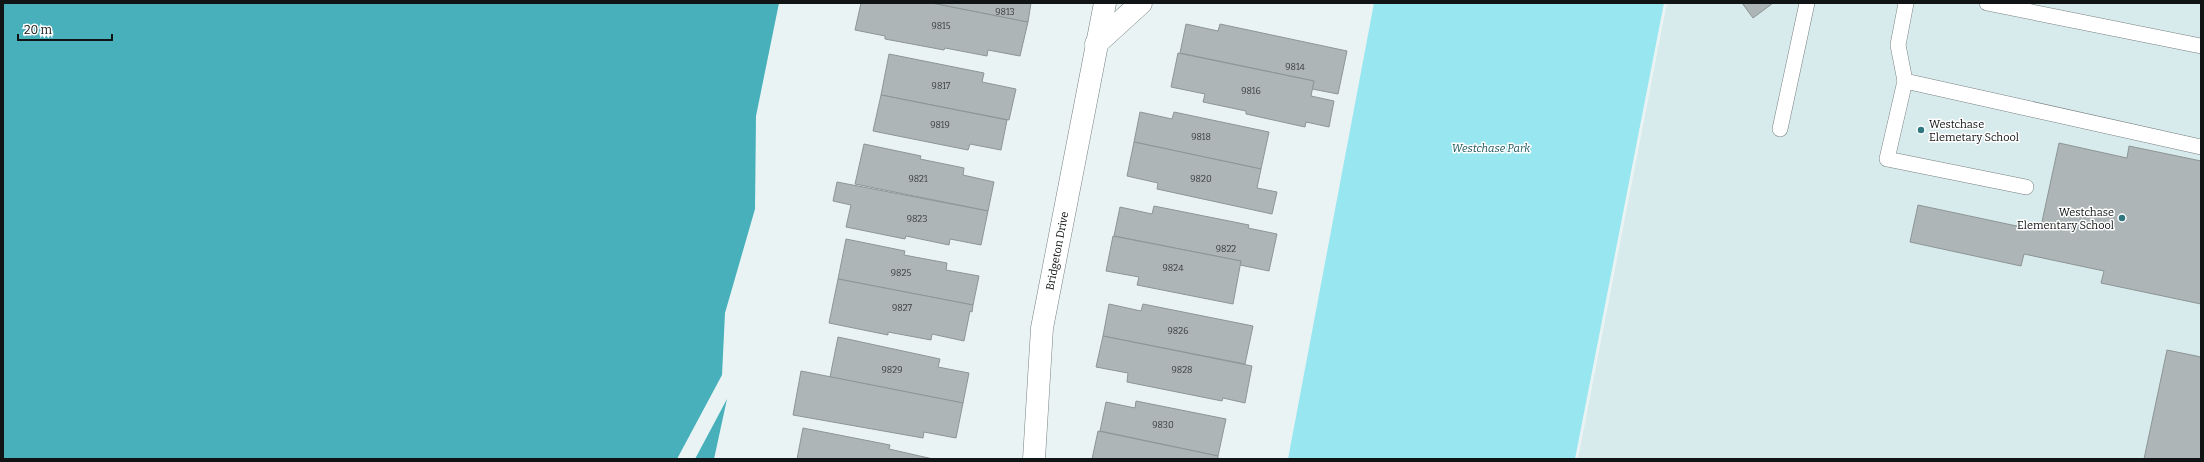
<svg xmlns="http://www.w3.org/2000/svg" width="2204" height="462" viewBox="0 0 2204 462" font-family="Bitter,serif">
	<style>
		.built { fill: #d7eaec }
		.green { fill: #98e6ef }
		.water { fill: #47b0bb }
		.building { fill: #adb5b6; stroke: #8d9596 }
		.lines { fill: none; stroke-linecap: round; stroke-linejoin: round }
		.lane-casing { stroke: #798182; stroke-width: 16 }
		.street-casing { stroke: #798182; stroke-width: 23 }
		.lane { stroke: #fff; stroke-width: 15 }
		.street { stroke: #fff; stroke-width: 22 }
		.poi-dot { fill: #2e777e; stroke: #fff; stroke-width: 1.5 }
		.labels { text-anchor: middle; stroke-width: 3; stroke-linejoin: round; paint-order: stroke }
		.number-label { font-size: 9px; fill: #383c3c }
		.poi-label { font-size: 11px; fill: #111414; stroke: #fff; text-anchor: start }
		.park-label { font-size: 11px; font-style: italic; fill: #1a555b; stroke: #fff }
		.street-label { font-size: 11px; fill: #111414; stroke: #fff }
	</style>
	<rect width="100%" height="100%" fill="#eaf3f4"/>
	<!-- built -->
	<polygon class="built" points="1667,3 2201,3 2201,459 1578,459"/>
	<!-- green -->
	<polygon class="green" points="1374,3 1664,3 1575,459 1288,459"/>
	<!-- water -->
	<g class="water">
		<polygon points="3,3 779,3 756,116 755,209 725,313 722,375 677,459 3,459"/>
		<polygon points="727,399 714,459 695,459"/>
	</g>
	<!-- building -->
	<g class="building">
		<polygon points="861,3 932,3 1028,22 1020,56 988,50 987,56 945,48 944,50 885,39 885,36 855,30"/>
		<polygon points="932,3 1031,3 1028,22"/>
		<polygon points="1742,3 1773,3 1753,18"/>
		<polygon points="1186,24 1218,31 1220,24 1347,51 1338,94 1312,89 1314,81 1180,53"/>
		<polygon points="1178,53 1314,81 1311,96 1334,101 1329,127 1306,122 1305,127 1246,114 1246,111 1203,102 1205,94 1171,87"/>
		<polygon points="889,54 984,73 982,82 1016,89 1009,120 881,95"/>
		<polygon points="881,95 1007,120 1001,150 970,144 968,150 873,131"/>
		<polygon points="1140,112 1172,119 1174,112 1269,132 1261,169 1134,142"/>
		<polygon points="1134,142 1261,169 1257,188 1277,192 1272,214 1157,189 1158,183 1127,176"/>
		<polygon points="2059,143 2127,158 2129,146 2201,161 2201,304 2101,283 2104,271 2024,254 2021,266 1910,242 1918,205 2040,231"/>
		<polygon points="864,144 921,156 920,159 964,168 963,175 994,182 988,211 855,184"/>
		<polygon points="837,182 988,211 981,245 950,239 949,245 906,236 905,239 846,227 851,205 833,201"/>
		<polygon points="1154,206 1249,225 1248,228 1277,234 1269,271 1240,265 1241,261 1114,236 1120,207 1152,214"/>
		<polygon points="1113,236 1241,261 1233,304 1137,285 1139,277 1106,271"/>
		<polygon points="846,239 905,251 904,255 947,263 946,270 979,276 973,305 838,279"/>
		<polygon points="838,279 973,305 972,312 970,311 964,341 932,334 931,340 888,332 888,335 829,323"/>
		<polygon points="1109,304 1141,311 1143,304 1253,326 1245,364 1103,336"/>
		<polygon points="1103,336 1252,366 1245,403 1223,398 1222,401 1127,382 1128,373 1096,367"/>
		<polygon points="838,337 940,359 938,367 969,373 963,403 830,377"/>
		<polygon points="2167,350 2201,357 2201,459 2144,459"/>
		<polygon points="801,371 963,403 956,438 924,432 923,438 793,415"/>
		<polygon points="1136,401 1226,419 1218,456 1100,431 1106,402 1135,408"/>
		<polygon points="803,428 890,445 889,449 933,459 797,459"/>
		<polygon points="1098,431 1218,456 1218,459 1092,459"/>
	</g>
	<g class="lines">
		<defs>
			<g id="lane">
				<polyline points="1906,3 1898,45 1905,81 2201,147"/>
				<polyline points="1987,3 2201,46"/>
				<polyline points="1905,81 1887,159 2026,187"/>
				<polyline points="1780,129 1807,3"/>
			</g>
			<g id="street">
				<polyline points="1096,44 1141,3"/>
				<path id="s1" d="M1034,459L1042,328L1105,3"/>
			</g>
		</defs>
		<!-- lane casing -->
		<use href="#lane" class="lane-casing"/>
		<!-- street casing -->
		<use href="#street" class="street-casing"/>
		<!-- lane -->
		<use href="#lane" class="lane"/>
		<!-- street -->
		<use href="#street" class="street"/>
	</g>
	<!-- markers -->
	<g class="poi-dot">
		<circle cx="1921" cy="130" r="4"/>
		<circle cx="2122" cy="218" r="4"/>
	</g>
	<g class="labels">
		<!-- number labels -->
		<g class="number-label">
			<text x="1005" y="15">9813</text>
			<text x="941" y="29">9815</text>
			<text x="1295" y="70">9814</text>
			<text x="941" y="89">9817</text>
			<text x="1251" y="94">9816</text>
			<text x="940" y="128">9819</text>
			<text x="1201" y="140">9818</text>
			<text x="918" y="182">9821</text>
			<text x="1201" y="182">9820</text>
			<text x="917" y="222">9823</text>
			<text x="1226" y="252">9822</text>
			<text x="1173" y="271">9824</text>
			<text x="901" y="276">9825</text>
			<text x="902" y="311">9827</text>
			<text x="1178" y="334">9826</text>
			<text x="892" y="373">9829</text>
			<text x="1182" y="373">9828</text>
			<text x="1163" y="428">9830</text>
		</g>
		<!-- poi labels -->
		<g class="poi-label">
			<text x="1929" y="128">Westchase<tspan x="1929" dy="13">Elemetary School</tspan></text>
			<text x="2114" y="216" text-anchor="end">Westchase<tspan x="2114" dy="13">Elementary School</tspan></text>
		</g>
		<!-- park labels -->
		<g class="park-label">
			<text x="1491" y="152">Westchase Park</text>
		</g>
		<!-- street labels -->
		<g class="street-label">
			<text dy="4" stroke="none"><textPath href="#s1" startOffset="210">Bridgeton Drive</textPath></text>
		</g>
	</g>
	<!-- border -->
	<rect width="2204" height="462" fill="none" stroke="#111414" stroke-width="8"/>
	<!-- scale -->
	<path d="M18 34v6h94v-6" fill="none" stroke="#111414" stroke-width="2"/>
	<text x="24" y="34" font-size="12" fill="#111414" stroke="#ffffff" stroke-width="3" paint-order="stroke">20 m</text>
</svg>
